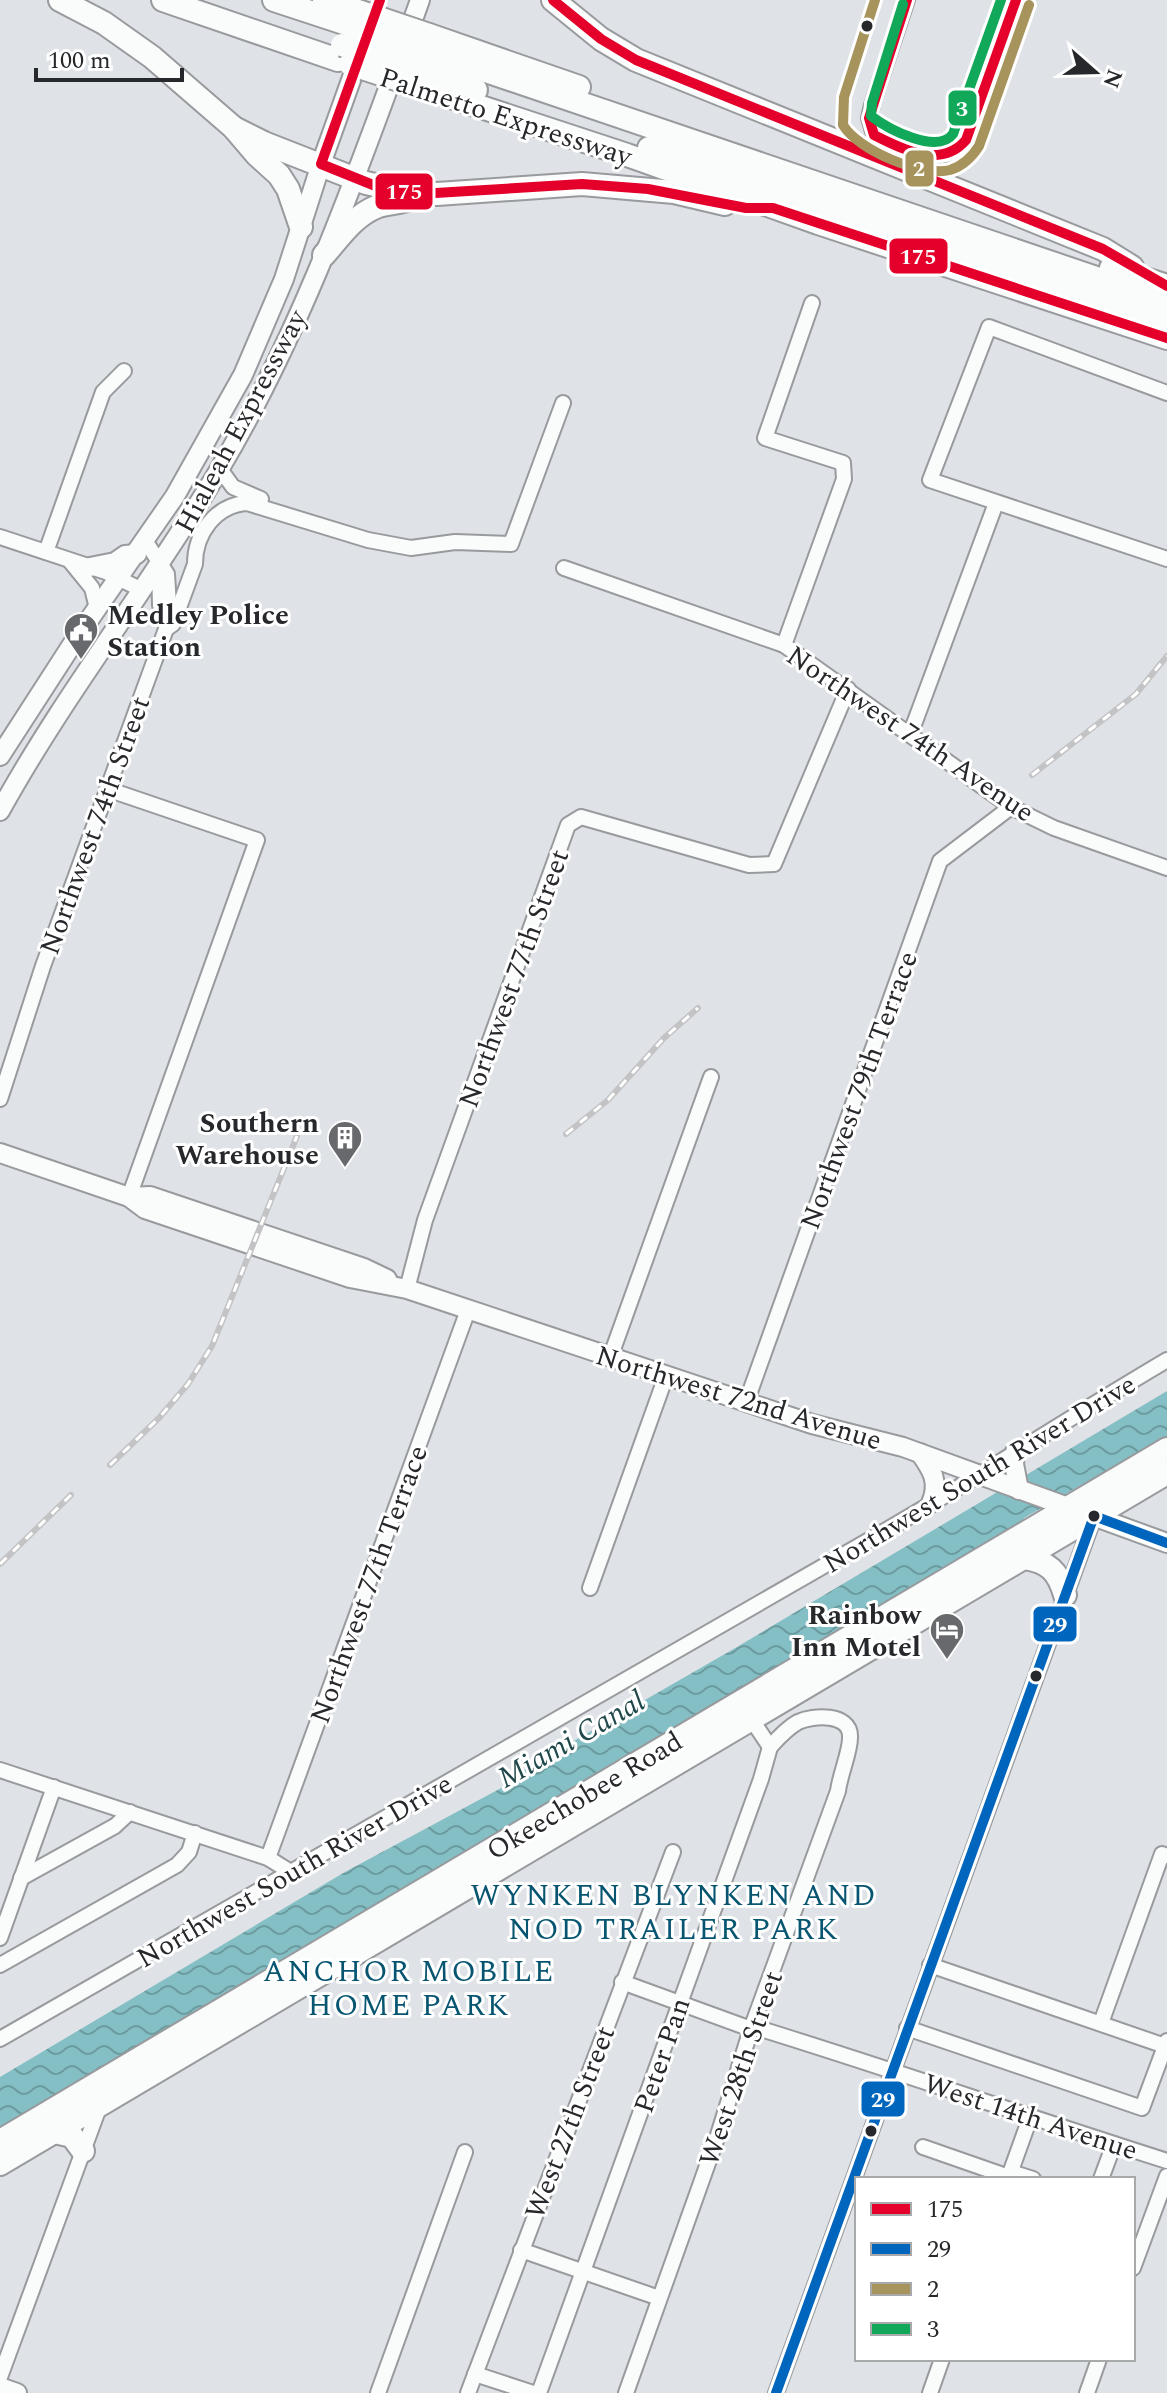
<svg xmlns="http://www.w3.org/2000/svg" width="1167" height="2393" viewBox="0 0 1167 2393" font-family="Spectral,serif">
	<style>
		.water { fill: url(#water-waves) }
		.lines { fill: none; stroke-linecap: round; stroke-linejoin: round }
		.minor-casing { stroke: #989a9d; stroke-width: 18 }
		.major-casing { stroke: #989a9d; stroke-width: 22 }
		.highway-casing { stroke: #989a9d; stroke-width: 26 }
		.minor { stroke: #fafbfb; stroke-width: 14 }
		.major { stroke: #fafbfb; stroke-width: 18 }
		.highway { stroke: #fafbfb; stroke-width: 22 }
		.rail-casing { stroke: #c3c3c5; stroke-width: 6 }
		.rail { stroke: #fff; stroke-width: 3; stroke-dasharray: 9; stroke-linecap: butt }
		.highway-bridge-casing { stroke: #989a9d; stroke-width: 26; stroke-linecap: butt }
		.highway-bridge { stroke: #fafbfb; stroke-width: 22 }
		.bus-1-casing { stroke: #fff; stroke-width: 16 }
		.bus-2-casing { stroke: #fff; stroke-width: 16 }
		.bus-3-casing { stroke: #fff; stroke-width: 16 }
		.bus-4-casing { stroke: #fff; stroke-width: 16 }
		.bus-1 { stroke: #e4002b; stroke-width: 10 }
		.bus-2 { stroke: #0065bd; stroke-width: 10 }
		.bus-3 { stroke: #a7935c; stroke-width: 10 }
		.bus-4 { stroke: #11a859; stroke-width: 10 }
		.bus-dot { fill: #26282b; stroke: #fff; stroke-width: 3 }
		.labels { text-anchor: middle; stroke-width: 6; stroke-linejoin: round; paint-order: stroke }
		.street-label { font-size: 28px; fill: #26282b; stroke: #fff }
		.poi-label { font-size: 28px; font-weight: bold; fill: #26282b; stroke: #fff; text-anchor: end }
		.water-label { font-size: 30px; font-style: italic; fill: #21494b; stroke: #fff }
		.neighbourhood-label { font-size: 30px; letter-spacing: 2px; fill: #075570; stroke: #fff }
		.line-badge { stroke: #fff; stroke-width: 3 }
		.badge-label { font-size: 22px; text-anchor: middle; font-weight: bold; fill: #fff }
	</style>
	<defs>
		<pattern id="water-waves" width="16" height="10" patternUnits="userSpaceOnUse" patternTransform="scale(2)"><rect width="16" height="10" fill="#83bfc4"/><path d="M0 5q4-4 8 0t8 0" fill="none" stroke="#6b9b9f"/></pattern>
	</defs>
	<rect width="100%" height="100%" fill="#dfe2e6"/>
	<!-- water -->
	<polygon class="water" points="1167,1391 1167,1438 1091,1483 1083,1484 1024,1518 1018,1528 1002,1533 0,2130 0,2077 345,1872 505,1786 513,1776 737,1647"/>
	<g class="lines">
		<defs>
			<g id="minor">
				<path d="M907,0L872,105L869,118L874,135C899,148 948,172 966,140L1016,0"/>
				<polyline points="1167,393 989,327 930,480 1167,559"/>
				<polyline points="220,469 233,487 261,499"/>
				<polyline points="0,537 106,572 142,590"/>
				<polyline points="146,542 167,574 169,605 167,622"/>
				<polyline points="46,552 103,392 124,371"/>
				<polyline points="70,561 92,588 97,608"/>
				<polyline points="159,565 160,605 164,620"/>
				<polyline points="564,568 784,645 1011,807 1054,828 1167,868"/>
				<polyline points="784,645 844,479 843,463 765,438 812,303"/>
				<polyline points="910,735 996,503"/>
				<polyline points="107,789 257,840 129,1197"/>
				<path d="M0,1099L43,966L166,629L173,624L195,564C195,533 216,505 247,503L368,540L411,548L455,542L511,544L563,403"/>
				<polyline points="407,1289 425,1220 568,825 581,817 749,865 774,864 848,689"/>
				<polyline points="610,1358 711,1077"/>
				<polyline points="746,1403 940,861 1011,807"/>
				<polyline points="590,1588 666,1376"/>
				<polyline points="752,1720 770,1747"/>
				<polyline points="0,1770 268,1858 289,1871"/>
				<polyline points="268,1858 468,1310"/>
				<polyline points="21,1878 115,1826 130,1812"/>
				<polyline points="0,1938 54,1787"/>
				<polyline points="0,1965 177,1865 189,1852 195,1833"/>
				<polyline points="930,1965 1165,2046"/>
				<path d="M622,1982L751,2029H761C897,2071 1031,2118 1167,2161"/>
				<polyline points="1101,2023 1162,1854 1167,1856"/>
				<polyline points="907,2028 1142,2108 1167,2041"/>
				<path d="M0,2039C293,1868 590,1703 883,1532C979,1477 1072,1416 1167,1360"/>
				<polyline points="923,2147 1009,2177"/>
				<polyline points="1011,2172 1033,2179"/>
				<polyline points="1008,2179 1030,2118"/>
				<polyline points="1101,2179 1114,2144"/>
				<polyline points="521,2250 659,2298"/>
				<polyline points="1133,2268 1167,2176"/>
				<polyline points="475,2374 533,2393"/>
				<polyline points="0,2377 100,2105"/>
				<polyline points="378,2393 465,2152"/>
				<polyline points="468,2393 673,1852"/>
				<polyline points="539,2393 761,1779 770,1747"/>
				<path d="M626,2393L718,2135L751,2029L838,1791C840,1774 851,1750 850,1736C850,1713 813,1715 798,1722C787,1728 778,1738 770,1747"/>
				<polyline points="776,2393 1094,1517"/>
				<polyline points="930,2393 942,2359"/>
				<polyline points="1087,2393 1099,2359"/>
			</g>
			<g id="major">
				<polyline points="406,39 420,0"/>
				<polyline points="90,567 115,562 125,555 137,554"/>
				<polyline points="0,756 75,640 175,496 243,375 284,279 321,164 360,55"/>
				<path d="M0,811C65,693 150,586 219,470C294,344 346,204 396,67"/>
				<polyline points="0,1153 129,1197 150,1196 364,1268 387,1279"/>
				<polyline points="129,1197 145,1209 350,1278 407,1289 812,1424 903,1447 1167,1543"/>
				<polyline points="1015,1452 1014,1464 1019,1490"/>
				<path d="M920,1453C932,1470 940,1482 931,1503"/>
				<polyline points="0,2387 17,2393"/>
			</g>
			<g id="highway">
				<polyline points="60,0 104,23 152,57 234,128 257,155 279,175 288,189 301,227"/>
				<polyline points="163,0 338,60"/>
				<polyline points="274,0 350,25"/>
				<polyline points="324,0 355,10"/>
				<polyline points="553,0 601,39 636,60 1103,249 1132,267"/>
				<polyline points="429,35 579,87"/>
				<polyline points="424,50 1167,302"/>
				<polyline points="417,70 476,90"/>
				<polyline points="411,84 627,155 818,223 1167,338"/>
				<polyline points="234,128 264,143 366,183 402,191 437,194 582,184 674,192 725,204"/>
				<polyline points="649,148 1167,321"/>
				<path d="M324,255C340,237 354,216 376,207C389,202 402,204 414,197"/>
				<polyline points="1111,268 1167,286"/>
				<path d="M1024,1558C1049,1562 1058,1571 1065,1595"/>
				<polyline points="55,2132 72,2136 83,2151"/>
				<polyline points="0,2141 1167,1449"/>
				<polyline points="0,2164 1167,1473"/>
			</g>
		</defs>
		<!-- minor casing -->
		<use href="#minor" class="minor-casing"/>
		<!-- major casing -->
		<use href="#major" class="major-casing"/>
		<!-- highway casing -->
		<use href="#highway" class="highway-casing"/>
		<!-- minor -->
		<use href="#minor" class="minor"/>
		<!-- major -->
		<use href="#major" class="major"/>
		<!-- highway -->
		<use href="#highway" class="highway"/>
		<defs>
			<g id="rail">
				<polyline points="1032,775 1136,694 1167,656"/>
				<polyline points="566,1134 608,1100 664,1038 698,1008"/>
				<polyline points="110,1465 159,1418 188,1384 212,1346 297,1136"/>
				<polyline points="0,1564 71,1495"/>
			</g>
		</defs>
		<!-- rail casing -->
		<use href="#rail" class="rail-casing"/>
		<!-- rail -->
		<use href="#rail" class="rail"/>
		<defs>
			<g id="highway-bridge">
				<polyline points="355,10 429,35"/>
				<polyline points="350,25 424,50"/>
				<polyline points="342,45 417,70"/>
				<polyline points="350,64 411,84"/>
			</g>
		</defs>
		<!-- highway-bridge casing -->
		<use href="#highway-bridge" class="highway-bridge-casing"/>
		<!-- highway-bridge -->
		<use href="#highway-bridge" class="highway-bridge"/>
		<defs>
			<g id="bus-1">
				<polyline points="380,0 321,164 378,187 419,194 582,184 648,189 746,208 773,208 1167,338"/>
				<polyline points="553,0 601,39 636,60 1103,249 1167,286"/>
				<path d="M907,0L869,118L874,135C903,150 941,169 966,140L1016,0"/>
			</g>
			<polyline id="bus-2" points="776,2393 1094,1516 1167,1543"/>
			<path id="bus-3" d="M875,0L844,97L843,125C858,150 921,177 950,170C963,166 972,157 979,146L1029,5"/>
			<path id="bus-4" d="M903,4L872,103L871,116C888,129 937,155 953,134L1001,0"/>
		</defs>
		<!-- bus-1 casing -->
		<use href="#bus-1" class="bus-1-casing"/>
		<!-- bus-2 casing -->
		<use href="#bus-2" class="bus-2-casing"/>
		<!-- bus-3 casing -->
		<use href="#bus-3" class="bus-3-casing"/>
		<!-- bus-4 casing -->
		<use href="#bus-4" class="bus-4-casing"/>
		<!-- bus-1 -->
		<use href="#bus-1" class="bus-1"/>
		<!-- bus-2 -->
		<use href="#bus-2" class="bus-2"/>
		<!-- bus-3 -->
		<use href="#bus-3" class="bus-3"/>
		<!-- bus-4 -->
		<use href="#bus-4" class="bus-4"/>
	</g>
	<!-- icons -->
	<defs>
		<symbol id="civic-pin" viewBox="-11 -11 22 30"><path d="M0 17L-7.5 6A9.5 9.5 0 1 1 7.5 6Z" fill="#67696c" stroke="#fff"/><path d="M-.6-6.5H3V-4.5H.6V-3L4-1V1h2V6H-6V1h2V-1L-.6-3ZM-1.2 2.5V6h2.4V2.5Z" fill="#fff"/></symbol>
		<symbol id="building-pin" viewBox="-11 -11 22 30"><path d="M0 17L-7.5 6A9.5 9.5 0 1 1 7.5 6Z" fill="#67696c" stroke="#fff"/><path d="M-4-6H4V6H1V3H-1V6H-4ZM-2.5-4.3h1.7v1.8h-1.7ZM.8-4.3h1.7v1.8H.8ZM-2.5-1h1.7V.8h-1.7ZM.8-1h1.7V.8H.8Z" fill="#fff"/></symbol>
		<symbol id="hotel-pin" viewBox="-11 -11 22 30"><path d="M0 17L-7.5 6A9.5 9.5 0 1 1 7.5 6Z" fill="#67696c" stroke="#fff"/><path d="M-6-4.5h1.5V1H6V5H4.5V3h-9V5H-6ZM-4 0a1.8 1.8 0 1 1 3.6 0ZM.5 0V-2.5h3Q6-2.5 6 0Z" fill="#fff"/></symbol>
	</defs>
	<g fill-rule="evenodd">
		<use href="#civic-pin" x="61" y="610" width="40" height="54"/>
		<use href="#building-pin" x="325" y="1118" width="40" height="54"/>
		<use href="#hotel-pin" x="927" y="1610" width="40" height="54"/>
	</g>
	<!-- markers -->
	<g class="bus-dot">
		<circle cx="867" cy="26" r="7"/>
		<circle cx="1094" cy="1516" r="7"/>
		<circle cx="1036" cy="1676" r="7"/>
		<circle cx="871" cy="2131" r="7"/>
	</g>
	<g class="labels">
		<!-- street labels -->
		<g class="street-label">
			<text transform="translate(506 116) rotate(18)" y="10">Palmetto Expressway</text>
			<text transform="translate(240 421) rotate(-62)" y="10">Hialeah Expressway</text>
			<text transform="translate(911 733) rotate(34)" y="10">Northwest 74th Avenue</text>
			<text transform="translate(94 825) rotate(-70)" y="10">Northwest 74th Street</text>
			<text transform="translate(513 978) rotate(-70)" y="10">Northwest 77th Street</text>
			<text transform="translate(858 1090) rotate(-70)" y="10">Northwest 79th Terrace</text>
			<text transform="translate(739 1397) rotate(17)" y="10">Northwest 72nd Avenue</text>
			<text transform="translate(979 1473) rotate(-31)" y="10">Northwest South River Drive</text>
			<text transform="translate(368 1584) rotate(-70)" y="10">Northwest 77th Terrace</text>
			<text transform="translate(584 1795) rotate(-31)" y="10">Okeechobee Road</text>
			<text transform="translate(294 1870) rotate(-30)" y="10">Northwest South River Drive</text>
			<text transform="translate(661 2055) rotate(-71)" y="10">Peter Pan</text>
			<text transform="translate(740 2068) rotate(-71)" y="10">West 28th Street</text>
			<text transform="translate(1031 2116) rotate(18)" y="10">West 14th Avenue</text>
			<text transform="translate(569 2122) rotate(-69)" y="10">West 27th Street</text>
		</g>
		<!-- poi labels -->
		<g class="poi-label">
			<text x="107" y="624" text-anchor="start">Medley Police<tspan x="107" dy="32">Station</tspan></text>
			<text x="319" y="1132">Southern<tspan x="319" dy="32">Warehouse</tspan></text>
			<text x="921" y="1624">Rainbow<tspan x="921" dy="32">Inn Motel</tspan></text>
		</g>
		<!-- water labels -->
		<g class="water-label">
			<text transform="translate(571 1739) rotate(-30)" y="10">Miami Canal</text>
		</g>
		<!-- neighbourhood labels -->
		<g class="neighbourhood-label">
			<text x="674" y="1905">WYNKEN BLYNKEN AND<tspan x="674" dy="34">NOD TRAILER PARK</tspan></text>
			<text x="409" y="1981">ANCHOR MOBILE<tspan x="409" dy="34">HOME PARK</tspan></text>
		</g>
	</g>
	<g class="line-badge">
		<rect x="947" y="89" width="31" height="38" rx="8" fill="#11a859"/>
		<rect x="904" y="149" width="31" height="39" rx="8" fill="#a7935c"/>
		<rect x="374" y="172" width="60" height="39" rx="8" fill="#e4002b"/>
		<rect x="888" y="237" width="61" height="38" rx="8" fill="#e4002b"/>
		<rect x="1032" y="1605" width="46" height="38" rx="8" fill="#0065bd"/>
		<rect x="860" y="2080" width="46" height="38" rx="8" fill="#0065bd"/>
	</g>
	<g class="badge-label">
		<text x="962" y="116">3</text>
		<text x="919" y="176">2</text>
		<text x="404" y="199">175</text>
		<text x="918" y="264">175</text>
		<text x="1055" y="1632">29</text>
		<text x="883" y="2107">29</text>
	</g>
	<!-- legend -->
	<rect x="855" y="2177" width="280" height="184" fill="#ffffff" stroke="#a8a9aa" stroke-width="2"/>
	<rect x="871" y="2203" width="40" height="12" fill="#e4002b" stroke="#a8a9aa" stroke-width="2"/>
	<text x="927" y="2217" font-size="24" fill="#26282b">175</text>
	<rect x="871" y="2243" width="40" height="12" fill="#0065bd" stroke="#a8a9aa" stroke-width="2"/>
	<text x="927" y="2257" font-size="24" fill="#26282b">29</text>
	<rect x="871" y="2283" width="40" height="12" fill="#a7935c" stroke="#a8a9aa" stroke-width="2"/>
	<text x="927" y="2297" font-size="24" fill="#26282b">2</text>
	<rect x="871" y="2323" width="40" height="12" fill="#11a859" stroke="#a8a9aa" stroke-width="2"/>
	<text x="927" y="2337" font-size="24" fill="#26282b">3</text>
	<!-- north arrow -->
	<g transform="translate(1095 72) rotate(110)" stroke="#ffffff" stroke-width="6" paint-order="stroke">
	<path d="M0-6L14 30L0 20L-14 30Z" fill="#26282b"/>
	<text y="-12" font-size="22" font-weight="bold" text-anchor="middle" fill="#26282b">N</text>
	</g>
	<!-- scale -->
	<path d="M36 68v12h146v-12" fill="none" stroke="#26282b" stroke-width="4"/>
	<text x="48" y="68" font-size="24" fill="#26282b" stroke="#ffffff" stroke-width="6" paint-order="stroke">100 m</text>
</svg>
